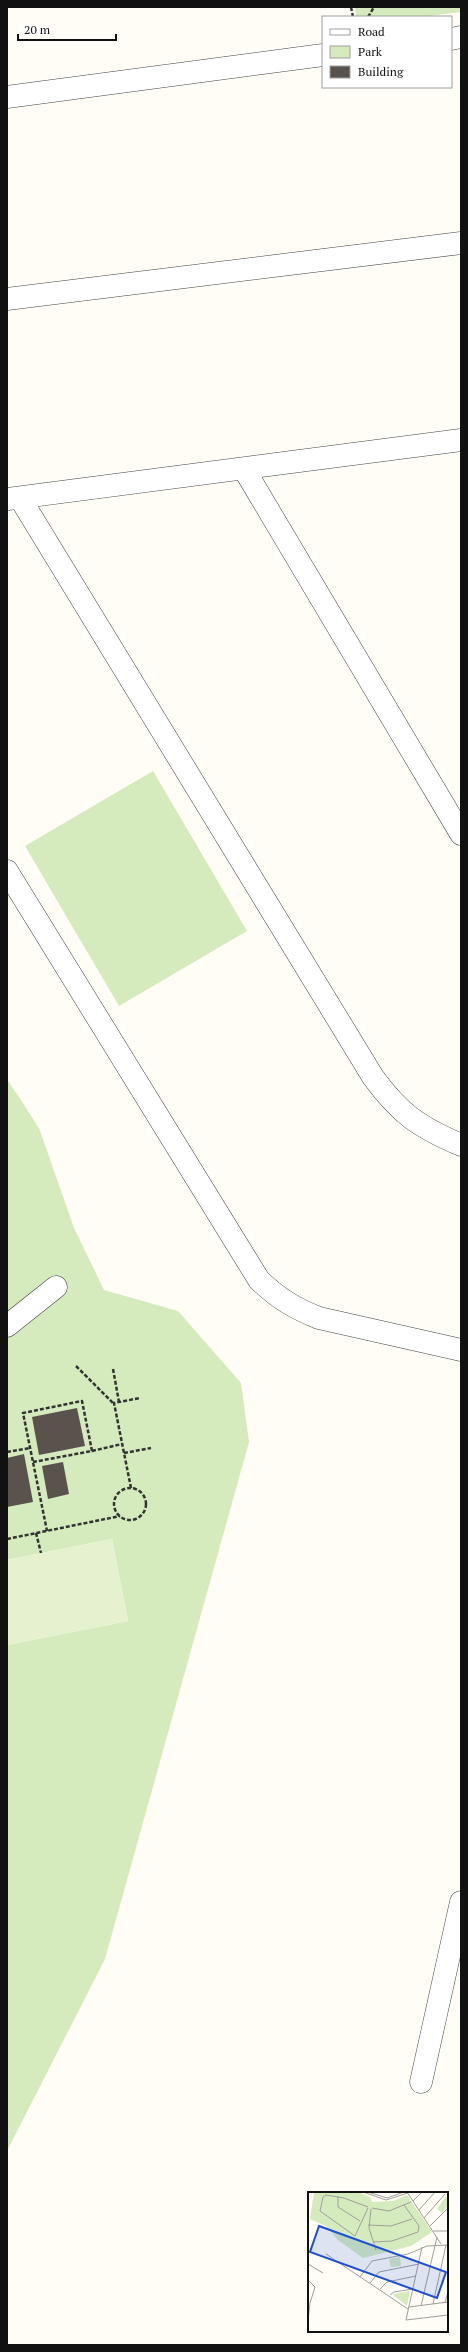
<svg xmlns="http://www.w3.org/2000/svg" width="468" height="2352" viewBox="0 0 468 2352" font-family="'PT Serif',serif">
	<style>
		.green { fill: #d5ebbd }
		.pitch { fill: #e6f2cf }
		.building { fill: #5a524d }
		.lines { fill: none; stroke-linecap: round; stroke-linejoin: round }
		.minor-casing { stroke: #444; stroke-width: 23 }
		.path { stroke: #333; stroke-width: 2.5; stroke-dasharray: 4 2; stroke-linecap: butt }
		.minor { stroke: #fff; stroke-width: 22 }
		.inset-road { fill: none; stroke: #a09f9a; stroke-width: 1 }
		.view { fill: #1d4ed8; fill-opacity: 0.15; stroke: #1d4ed8; stroke-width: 2 }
		.inset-edge { fill: none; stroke: #111; stroke-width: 2 }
	</style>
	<rect width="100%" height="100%" fill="#fffdf5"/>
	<!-- green -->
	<g class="green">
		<polygon points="355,7 461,7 461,12 420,17 356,17"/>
		<polygon points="153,771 247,931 119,1006 25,846"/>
		<polygon points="7,1079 39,1128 74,1228 104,1290 178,1311 241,1383 249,1442 105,1959 7,2151 7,1645 128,1621 112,1539 7,1560"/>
	</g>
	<!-- pitch -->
	<polygon class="pitch" points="112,1539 128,1621 7,1645 7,1560"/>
	<!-- building -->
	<g class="building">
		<polygon points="77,1408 85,1446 39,1455 32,1417"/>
		<polygon points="24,1454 33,1502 7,1507 7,1458"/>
		<polygon points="63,1462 69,1494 48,1499 42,1466"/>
	</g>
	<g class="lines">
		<defs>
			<g id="minor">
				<polyline points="451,39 461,37"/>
				<polyline points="7,97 323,55"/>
				<polyline points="7,299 461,243"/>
				<polyline points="244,469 461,834"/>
				<path d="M20,498L373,1077C400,1114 419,1127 461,1145"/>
				<polyline points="8,499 461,440"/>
				<path d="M7,871L259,1280C279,1299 294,1308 319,1318L461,1350"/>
				<polyline points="7,1326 56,1287"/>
				<polyline points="421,2082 461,1902"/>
			</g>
		</defs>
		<!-- minor casing -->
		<use href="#minor" class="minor-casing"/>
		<!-- path -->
		<g class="path">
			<polyline points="351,7 353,17"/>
			<polyline points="368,17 374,7"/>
			<polyline points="76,1366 113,1403"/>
			<polyline points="113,1369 119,1402"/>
			<polyline points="92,1451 122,1444"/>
			<polyline points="7,1452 30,1448"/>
			<polyline points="124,1453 151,1448"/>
			<polyline points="33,1462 92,1451 82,1401 23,1413 47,1531"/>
			<polyline points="131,1488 114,1403 140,1398"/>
			<circle cx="130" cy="1504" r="16"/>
			<polyline points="36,1533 41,1553"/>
			<polyline points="7,1539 120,1516"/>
		</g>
		<!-- minor -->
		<use href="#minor" class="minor"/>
	</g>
	<!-- overview -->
	<g transform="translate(308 2192)">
		<rect width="140" height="140" fill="#fffdf5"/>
		<path d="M6,0H50L62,5L64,10L85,9L99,3L124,40L103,54L55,66L30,48L18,34L2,27ZM138,4L140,13L134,21L129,17ZM92,65L93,74L83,75L81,67ZM102,99L99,114L85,103V102Z" fill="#d5ebbd"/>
		<path class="inset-road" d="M55,0L78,8L100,1M60,0L79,6L96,0M99,0L133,52M30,4V15L52,29M105,9L114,0M60,16L47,44L12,19L15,5L18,3L36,6L60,15M64,16L81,19L103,10M63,17L61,36L68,58M111,18L127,0M116,26L137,2M60,33L83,34L104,27M122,34L140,16M125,39H140M65,50L84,49L110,40L111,34L96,13M114,55L98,128L140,123M18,62L100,117M0,72L15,81M52,85L64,69L100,62L119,54L140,53M0,88L7,95L2,111L0,129M62,91L71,80L111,72M72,97L79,90L108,84M82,103L86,100L105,97M137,111L140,99M125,112L138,53M113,114L129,45M101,115L140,110"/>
		<path class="view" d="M11,34L138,80L129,106L2,60Z"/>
		<rect width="140" height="140" class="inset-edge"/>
	</g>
	<!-- border -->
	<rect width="468" height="2352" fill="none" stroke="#111111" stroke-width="16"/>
	<!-- legend -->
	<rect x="322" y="16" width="130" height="72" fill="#ffffff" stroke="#a0a0a0"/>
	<rect x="330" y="29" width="20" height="6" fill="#ffffff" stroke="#a0a0a0"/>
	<text x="358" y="36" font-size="12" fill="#111111">Road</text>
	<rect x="330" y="46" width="20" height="12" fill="#d5ebbd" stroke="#a0a0a0"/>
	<text x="358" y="56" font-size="12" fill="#111111">Park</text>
	<rect x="330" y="66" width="20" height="12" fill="#5a524d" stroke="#a0a0a0"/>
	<text x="358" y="76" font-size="12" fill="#111111">Building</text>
	<!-- scale -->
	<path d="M18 34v6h98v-6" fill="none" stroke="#111111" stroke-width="2"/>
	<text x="24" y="34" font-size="12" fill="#111111" stroke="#ffffff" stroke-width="3" paint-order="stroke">20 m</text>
</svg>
